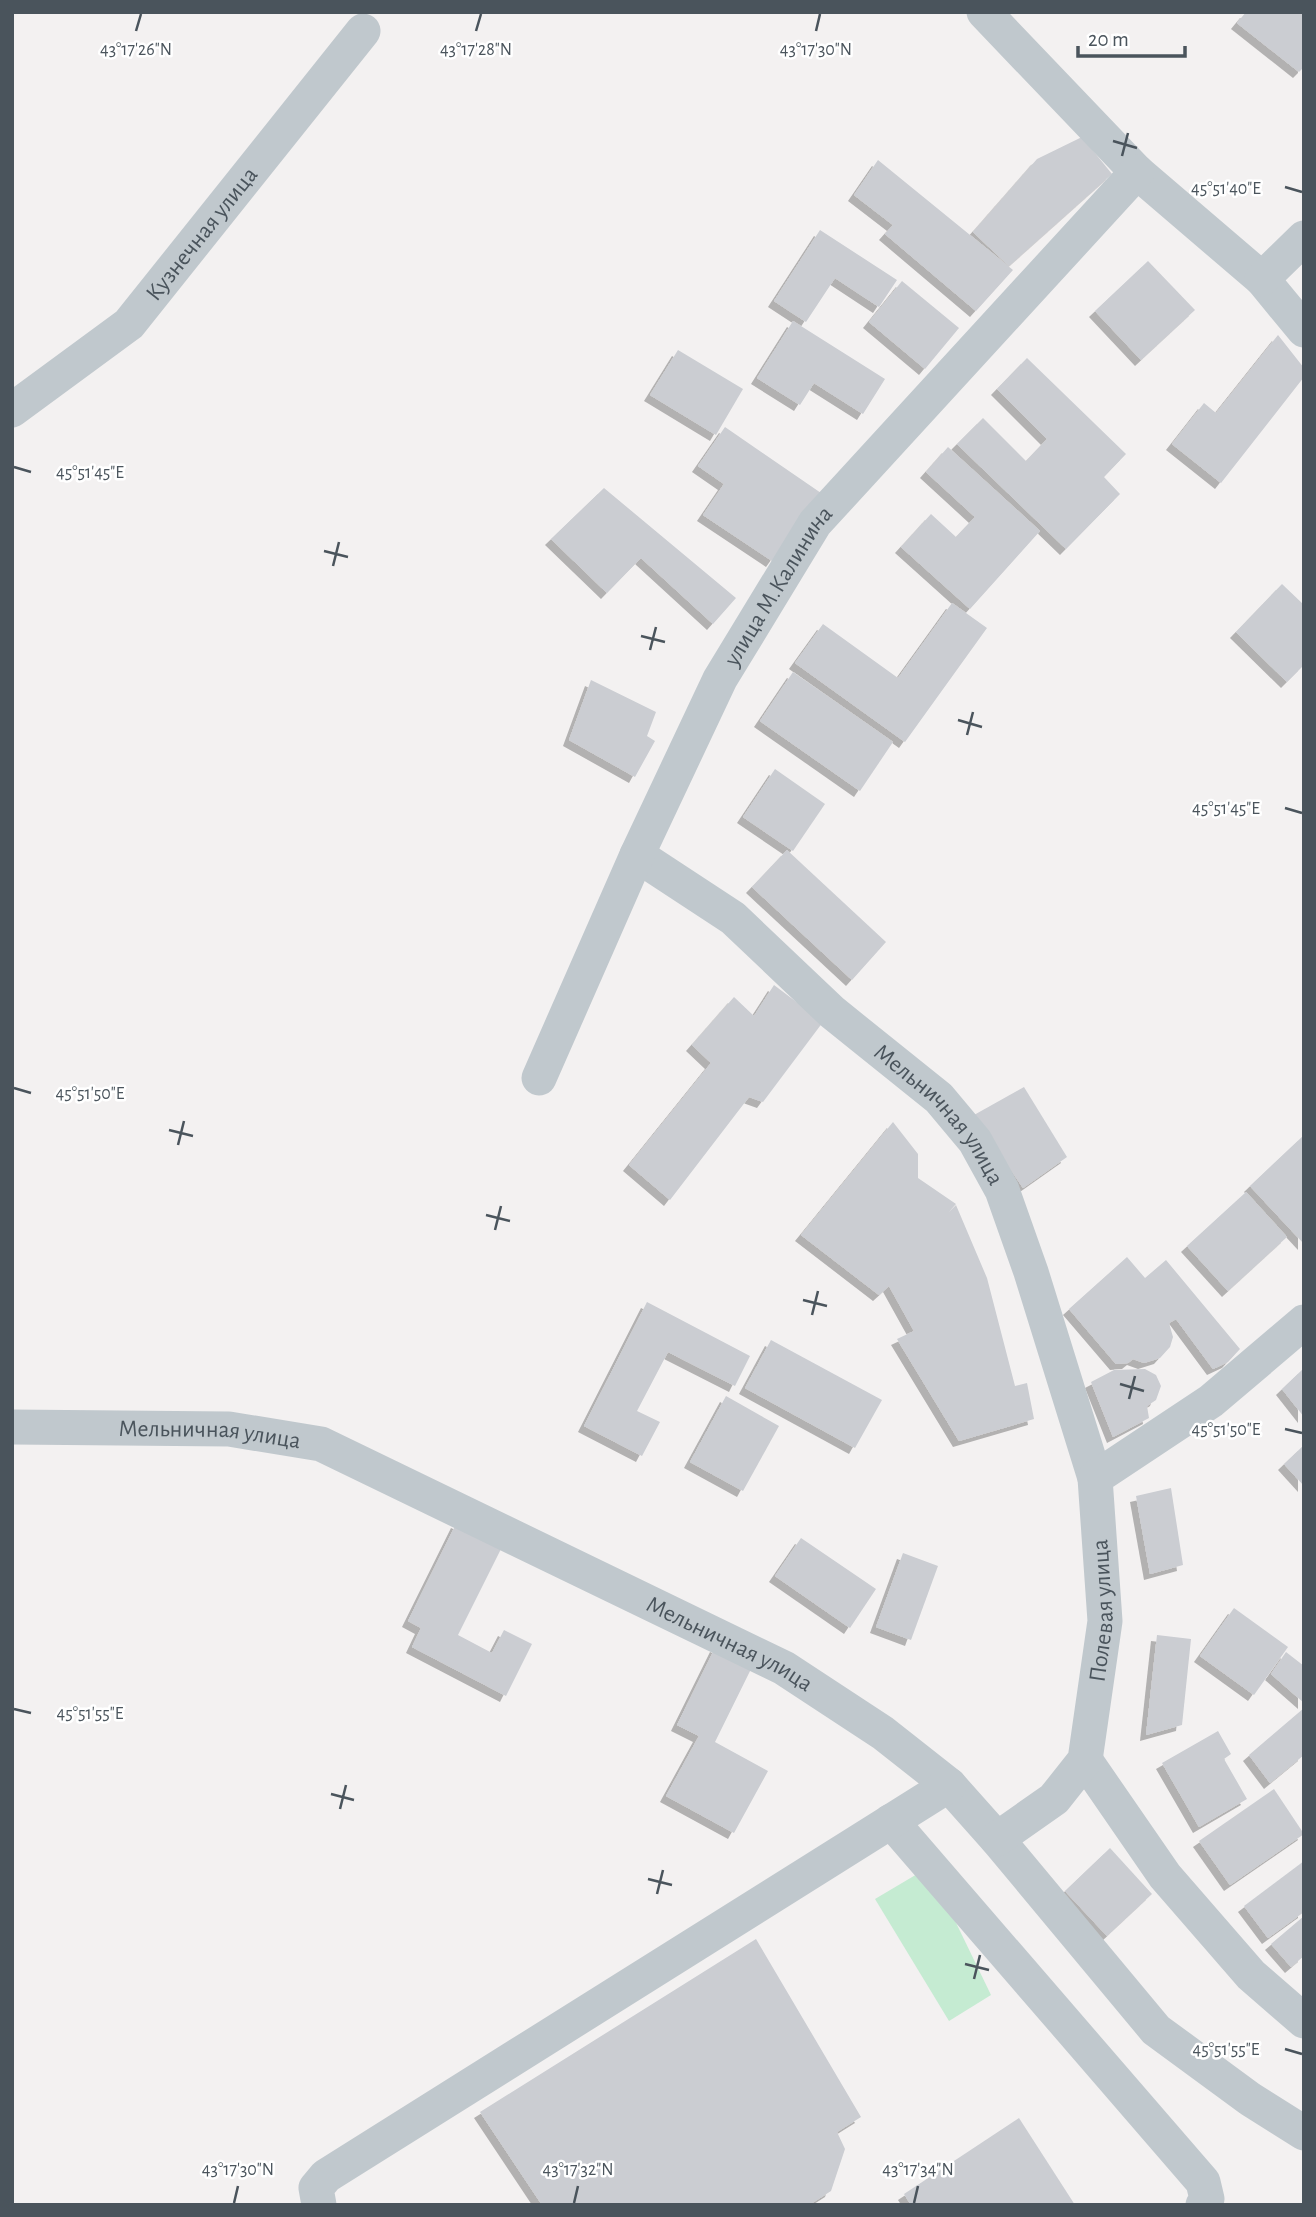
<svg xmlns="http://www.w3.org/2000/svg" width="1316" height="2217" viewBox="0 0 1316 2217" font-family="'Alegreya Sans',sans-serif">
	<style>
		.green { fill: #c5ebd2 }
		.building { fill: #cbcdd2; filter: url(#shadow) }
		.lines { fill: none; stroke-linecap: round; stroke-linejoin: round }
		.minor { stroke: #c0c8cd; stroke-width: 35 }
		.ticks { fill: none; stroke: #4a545c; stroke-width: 2.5 }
		.labels { text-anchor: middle; stroke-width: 5; stroke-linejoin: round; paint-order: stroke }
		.street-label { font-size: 24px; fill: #4a545c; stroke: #fff }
		.ticks-label { font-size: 18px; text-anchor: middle; fill: #4a545c; stroke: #fff; stroke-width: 5; stroke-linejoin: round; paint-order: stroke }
	</style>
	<defs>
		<filter id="shadow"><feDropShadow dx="-6" dy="6" stdDeviation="0" flood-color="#0004"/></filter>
	</defs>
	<rect width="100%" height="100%" fill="#f3f1f1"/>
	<!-- green -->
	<polygon class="green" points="929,1867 991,1995 949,2021 875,1899"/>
	<!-- building -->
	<g class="building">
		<polygon points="1246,12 1304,12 1304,67 1299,72 1237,23"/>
		<polygon points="1082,137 1112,174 1009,266 973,232 1037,159"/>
		<polygon points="878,160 1013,270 976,311 885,234 893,225 854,195"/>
		<polygon points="820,230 897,280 879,307 835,278 806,322 774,301"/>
		<polygon points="1148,261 1195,310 1141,360 1095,311"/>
		<polygon points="902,281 959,328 925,369 869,322"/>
		<polygon points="793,321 885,379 863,414 814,383 800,405 757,378"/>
		<polygon points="1278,335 1304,368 1304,377 1221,483 1172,444 1204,403 1216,413"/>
		<polygon points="678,350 743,389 716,435 650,395"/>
		<polygon points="1027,358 1126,454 1104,477 1120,494 1066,549 957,444 983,418 1026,461 1047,439 997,389"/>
		<polygon points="725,427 821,493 772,561 703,515 724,484 698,466"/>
		<polygon points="948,447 1040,531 970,609 901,547 931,514 956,537 975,517 926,472"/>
		<polygon points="604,488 736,598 713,624 641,558 607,593 551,539"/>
		<polygon points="1282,584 1304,605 1304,665 1287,682 1236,632"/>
		<polygon points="952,603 987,628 905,742 795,663 823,624 898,678"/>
		<polygon points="793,672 893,742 860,791 760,721"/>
		<polygon points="591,680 656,712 647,736 655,741 635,777 569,740"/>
		<polygon points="775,769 825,804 793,851 743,817"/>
		<polygon points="787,850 886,942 852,980 752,887"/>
		<polygon points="774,985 823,1022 763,1102 749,1097 670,1200 629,1165 711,1063 692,1045 734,997 754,1016"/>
		<polygon points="1024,1087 1067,1157 1023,1188 974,1115"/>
		<polygon points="893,1122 918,1154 918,1178 956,1204 948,1213 956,1205 987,1278 1015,1386 1027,1383 1034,1419 959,1441 897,1339 914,1331 889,1286 879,1295 801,1235"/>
		<polygon points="1304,1135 1304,1244 1250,1186"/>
		<polygon points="1246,1192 1287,1237 1228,1291 1187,1246"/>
		<polygon points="1127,1257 1145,1278 1166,1260 1240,1349 1228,1362 1213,1369 1176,1319 1169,1323 1173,1337 1170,1347 1160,1358 1144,1363 1133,1359 1128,1363 1116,1364 1069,1309"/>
		<polygon points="647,1302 750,1356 735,1386 668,1352 637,1411 660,1422 642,1456 584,1426"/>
		<polygon points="771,1340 882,1400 855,1448 745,1388"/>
		<polygon points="1304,1368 1304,1417 1282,1389"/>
		<polygon points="1145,1369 1156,1375 1161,1386 1156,1400 1147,1406 1149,1418 1113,1437 1091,1382 1114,1370"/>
		<polygon points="726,1396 779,1426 743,1491 690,1462"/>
		<polygon points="1304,1445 1304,1486 1284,1464"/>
		<polygon points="1171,1488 1183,1565 1150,1574 1136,1496"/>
		<polygon points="457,1522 503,1545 458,1635 492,1653 504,1630 532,1644 506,1696 412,1647 421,1628 408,1621"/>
		<polygon points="801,1538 876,1589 850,1628 775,1576"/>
		<polygon points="903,1553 938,1566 911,1640 876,1627"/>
		<polygon points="1234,1608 1288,1647 1254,1695 1200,1656"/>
		<polygon points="1157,1635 1191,1639 1182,1725 1146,1735"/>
		<polygon points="716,1646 753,1665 715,1742 768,1771 734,1833 666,1796 699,1736 677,1725"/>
		<polygon points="1286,1652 1304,1666 1304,1703 1271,1674"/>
		<polygon points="1304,1708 1304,1755 1270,1783 1249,1755"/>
		<polygon points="1218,1731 1231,1754 1224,1759 1247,1799 1199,1827 1162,1763"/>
		<polygon points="1274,1789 1304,1834 1230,1885 1199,1841"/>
		<polygon points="1110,1848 1152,1894 1107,1936 1065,1891"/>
		<polygon points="1304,1861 1304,1912 1268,1938 1244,1906"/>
		<polygon points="1304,1916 1304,1956 1291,1967 1271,1944"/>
		<polygon points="756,1939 861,2117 837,2132 845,2149 831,2191 809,2205 542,2205 480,2112"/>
		<polygon points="1019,2118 1075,2205 911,2205 904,2194"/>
	</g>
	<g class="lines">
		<!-- minor -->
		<g class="minor">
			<polyline points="984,12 1137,172 1262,279 1304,330"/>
			<polyline points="1262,279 1304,238"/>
			<path id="s1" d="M12,410L129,324L363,31"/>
			<path id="s2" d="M637,855L733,918L832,1012L939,1098L975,1141L1002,1190L1031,1272L1095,1478"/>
			<path id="s3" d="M539,1078L637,855L720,679L815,523L1137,172"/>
			<path id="s4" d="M12,1427L229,1429L321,1444L784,1668L883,1733L949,1785L997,1839L1156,2030L1250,2099L1304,2133"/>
			<polyline points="1085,1760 1165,1876 1251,1975 1304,2021"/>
			<polyline points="891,1821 1203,2182 1207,2199 1203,2205"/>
			<path id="s5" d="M997,1839L1054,1799L1085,1760L1105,1621L1095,1478L1211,1401L1304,1322"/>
			<polyline points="319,2205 316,2188 326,2176 949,1785"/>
		</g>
	</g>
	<!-- ticks -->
	<path class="ticks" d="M136,31L141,14M476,31L481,14M816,31L820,14M1113,141L1137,148M1122,156L1128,133M1285,187L1302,192M14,467L31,472M324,551L348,557M333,566L339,542M641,636L665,642M650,650L656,627M958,720L982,727M967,735L973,712M1285,808L1302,813M14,1088L31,1093M169,1130L193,1136M178,1145L184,1121M486,1215L510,1221M495,1230L501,1206M803,1300L827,1306M812,1315L818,1291M1120,1384L1144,1391M1129,1399L1135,1376M1285,1429L1302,1433M14,1709L31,1713M331,1794L354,1800M340,1809L346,1785M648,1879L672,1885M657,1894L663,1870M965,1964L989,1970M974,1979L980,1955M1285,2049L1302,2054M234,2203L238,2186M574,2203L578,2186M914,2203L918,2186"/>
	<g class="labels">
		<!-- street labels -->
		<g class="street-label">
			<text dy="8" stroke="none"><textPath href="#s1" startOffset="261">Кузнечная улица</textPath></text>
			<text dy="8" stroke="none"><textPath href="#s3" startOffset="548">улица М.Калинина</textPath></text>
			<text dy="8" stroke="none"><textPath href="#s2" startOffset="401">Мельничная улица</textPath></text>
			<text dy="8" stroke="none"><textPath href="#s4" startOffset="198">Мельничная улица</textPath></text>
			<text dy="8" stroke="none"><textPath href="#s5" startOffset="270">Полевая улица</textPath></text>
			<text dy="8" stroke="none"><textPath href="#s4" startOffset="765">Мельничная улица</textPath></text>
		</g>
	</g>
	<g class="ticks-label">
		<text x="136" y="55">43°17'26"N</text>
		<text x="476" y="55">43°17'28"N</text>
		<text x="816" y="55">43°17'30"N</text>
		<text x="1226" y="194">45°51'40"E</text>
		<text x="90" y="478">45°51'45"E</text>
		<text x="1226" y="814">45°51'45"E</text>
		<text x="90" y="1099">45°51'50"E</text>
		<text x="1226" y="1435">45°51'50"E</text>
		<text x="90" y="1719">45°51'55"E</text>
		<text x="1226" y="2055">45°51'55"E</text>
		<text x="238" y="2175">43°17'30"N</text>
		<text x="578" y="2175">43°17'32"N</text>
		<text x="918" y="2175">43°17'34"N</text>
	</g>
	<!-- border -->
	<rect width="1316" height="2217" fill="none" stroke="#4a545c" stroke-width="28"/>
	<!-- scale -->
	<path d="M1078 46v10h107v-10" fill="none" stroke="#4a545c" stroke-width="3.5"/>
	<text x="1088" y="46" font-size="21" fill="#4a545c" stroke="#ffffff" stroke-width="5" paint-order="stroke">20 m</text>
</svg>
